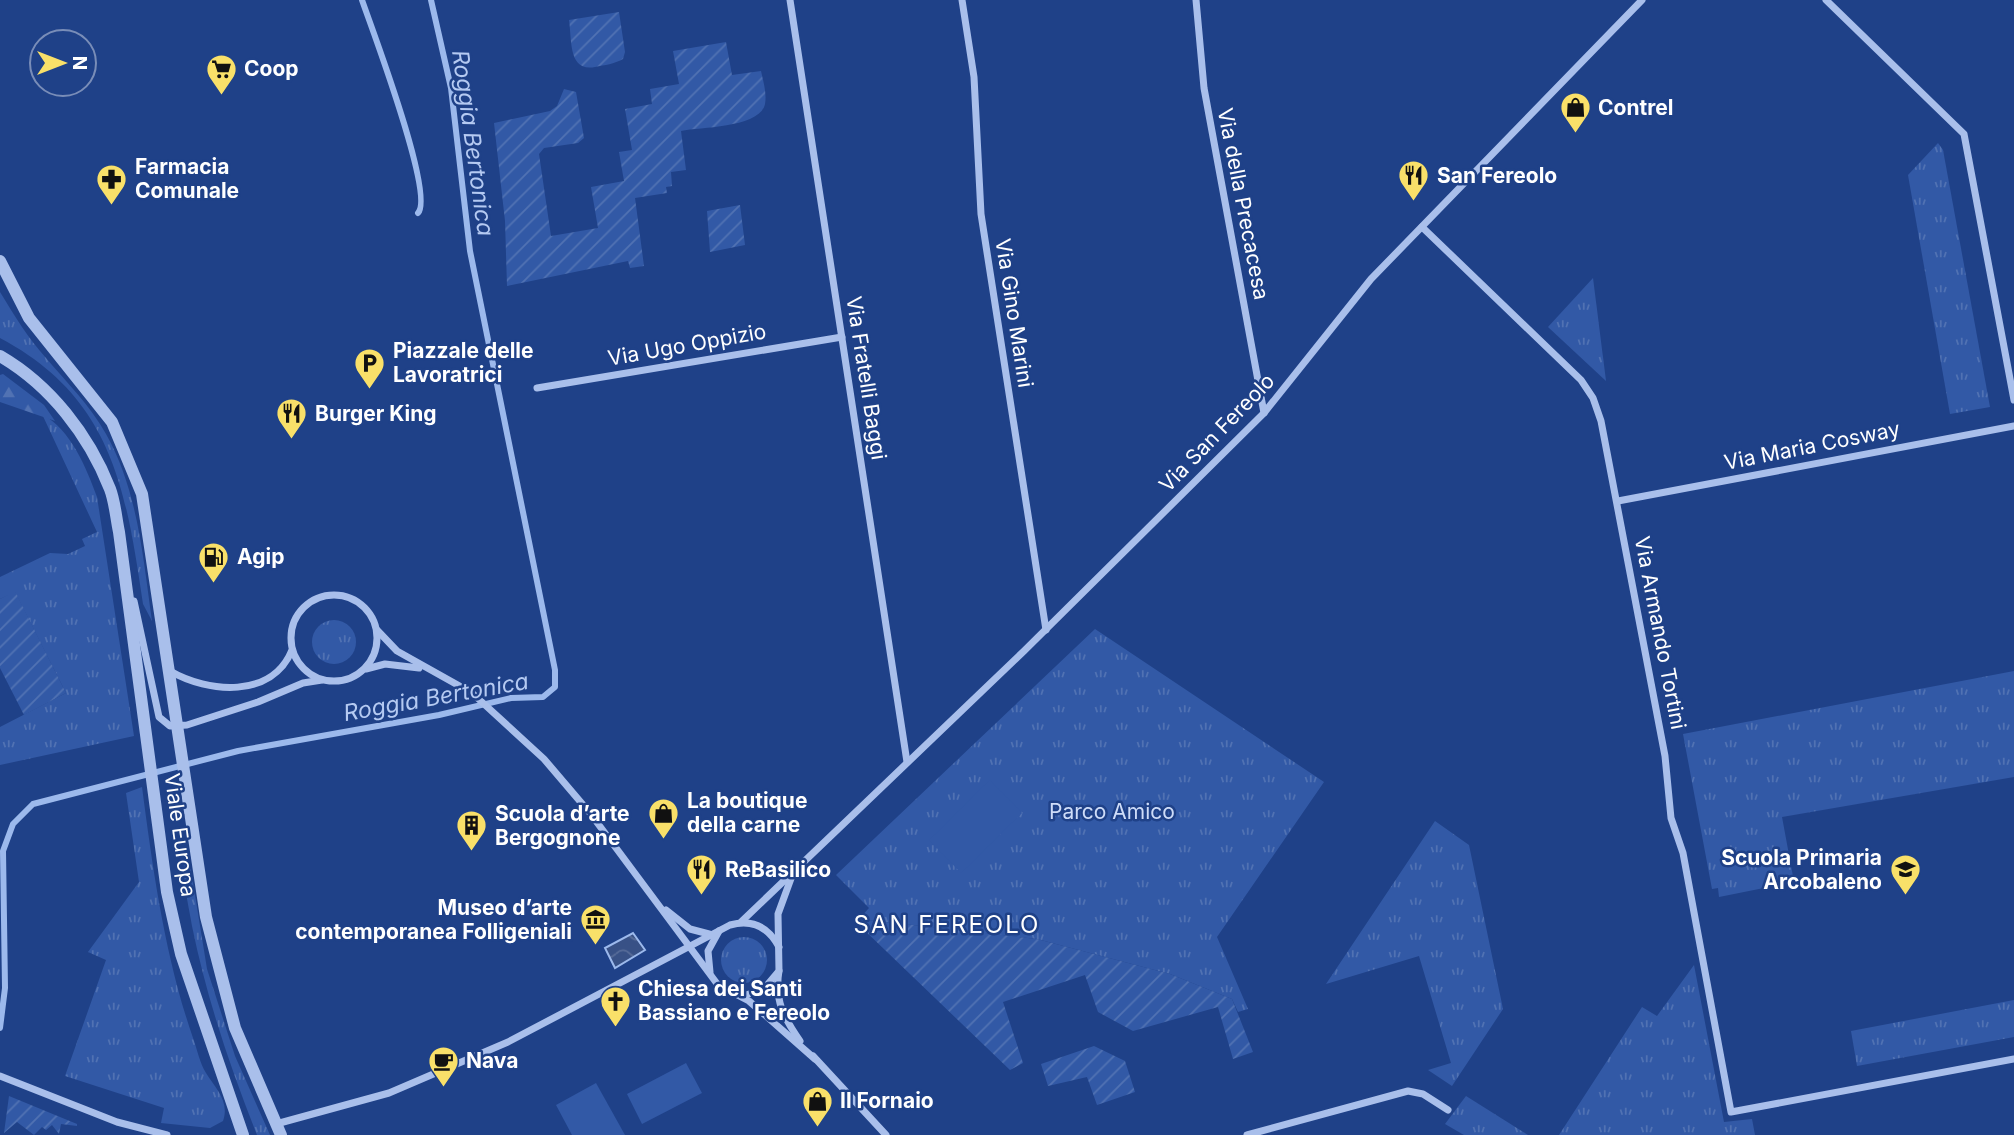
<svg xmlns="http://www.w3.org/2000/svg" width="2014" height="1135" viewBox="0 0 2014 1135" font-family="Inter,sans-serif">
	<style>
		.grass { fill: url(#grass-tufts) }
		.forest { fill: url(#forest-firs) }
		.garden { fill: url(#garden-furrows) }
		.pitch { fill: #3259a6 }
		.water { fill: url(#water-waves); stroke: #9cb9ec; stroke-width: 2 }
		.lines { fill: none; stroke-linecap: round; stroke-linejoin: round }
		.stream { stroke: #9cb9ec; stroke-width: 6 }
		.minor { stroke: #a9bfeb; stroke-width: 7 }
		.tertiary { stroke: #a9bfeb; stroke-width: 12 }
		.labels { text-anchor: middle; stroke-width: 5; stroke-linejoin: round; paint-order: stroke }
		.poi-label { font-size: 21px; font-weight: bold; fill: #fff; stroke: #1f4188; text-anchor: start }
		.street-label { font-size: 21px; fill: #fff; stroke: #1f4188 }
		.park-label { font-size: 21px; fill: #cedcf8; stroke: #1f4188 }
		.water-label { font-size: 23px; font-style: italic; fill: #b5caf2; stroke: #1f4188 }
		.quarter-label { font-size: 24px; letter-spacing: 2px; fill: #fff; stroke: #1f4188 }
	</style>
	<defs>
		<pattern id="grass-tufts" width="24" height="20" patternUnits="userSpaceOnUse" patternTransform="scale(1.75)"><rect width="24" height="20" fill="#3259a6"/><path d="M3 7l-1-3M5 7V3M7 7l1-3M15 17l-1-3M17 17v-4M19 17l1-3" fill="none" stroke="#5172b3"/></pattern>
		<pattern id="forest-firs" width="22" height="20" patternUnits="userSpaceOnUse" patternTransform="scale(1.75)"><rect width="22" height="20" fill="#3259a6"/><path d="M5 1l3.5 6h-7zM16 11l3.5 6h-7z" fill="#5172b3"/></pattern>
		<pattern id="garden-furrows" width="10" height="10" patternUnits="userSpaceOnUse" patternTransform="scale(1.75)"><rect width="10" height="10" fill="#3259a6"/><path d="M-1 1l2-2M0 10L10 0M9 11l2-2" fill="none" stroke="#5172b3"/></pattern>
		<pattern id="water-waves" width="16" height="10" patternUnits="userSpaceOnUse" patternTransform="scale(1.75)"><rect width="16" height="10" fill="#385186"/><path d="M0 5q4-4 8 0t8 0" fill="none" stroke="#566b98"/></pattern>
	</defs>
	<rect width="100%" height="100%" fill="#1f4188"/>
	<!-- grass -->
	<g class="grass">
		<polygon points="1938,143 1943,150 1990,407 1950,414 1908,175"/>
		<polygon points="1593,278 1606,381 1548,327"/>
		<path d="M0,292C14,315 28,338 46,358C67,383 90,405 106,434C138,491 143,558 152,621L143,604C126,490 113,398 0,338Z"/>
		<path d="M42,414C71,430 86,467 97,497L134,736L0,765V727L66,693L15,592L0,599V577L50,553L68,554L85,546L82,539L97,532Z"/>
		<circle cx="334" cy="642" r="22"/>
		<polygon points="1095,629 1324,782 1217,937 1248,1009 1238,1012 1232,999 1170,974 1037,939 859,919 869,908 836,875"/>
		<polygon points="2014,671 2014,777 1782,817 1794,882 1719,897 1718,888 1712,889 1683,734"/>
		<path d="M142,787C153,871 165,957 193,1038C197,1049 200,1064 206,1073C215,1088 230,1101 223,1121L210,1128L161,1123L164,1108L65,1076L106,960L88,952L139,882L126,793Z"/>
		<polygon points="1435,821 1469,845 1503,1009 1452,1086 1428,1070 1451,1063 1419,956 1326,984"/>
		<path d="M185,852H188L207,969L235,1056L270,1135H257C230,1067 207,999 192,926C188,902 181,876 185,852Z"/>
		<circle cx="744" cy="960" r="23"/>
		<polygon points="1694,965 1724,1122 1752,1119 1755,1135 1559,1135 1642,1007 1657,1016"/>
		<polygon points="2014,1000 2014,1037 1857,1066 1851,1031"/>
		<polygon points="1466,1096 1528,1135 1464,1135 1445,1124"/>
	</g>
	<!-- forest -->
	<polygon class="forest" points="3,374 44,405 55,421 0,402 0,375"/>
	<!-- garden -->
	<g class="garden">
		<path d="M619,12L625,52L623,59C614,64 605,65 595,67C568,72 572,40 569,20Z"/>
		<path d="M726,42L732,75L761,71C763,81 767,93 765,104C760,128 702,127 681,131L686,170L671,172L672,186L666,187L667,193L635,198L644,266L630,268L628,261L507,286L505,221L494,123L550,111L557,106L564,89L576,92L584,138L578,143L544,148L539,154L551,236L598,228L591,187L624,181L619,152L632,150L625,109L652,104L650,89L679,84L673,51Z"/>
		<polygon points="740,205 745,245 710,252 707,211"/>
		<polygon points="15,591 66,693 24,715 0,668 0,599"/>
		<polygon points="859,919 1037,939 1170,974 1232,999 1253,1052 1233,1059 1218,1007 1133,1031 1098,1012 1085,975 1003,1002 1023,1063 1010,1070 861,927 856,922"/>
		<polygon points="1094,1046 1125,1061 1135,1092 1097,1105 1087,1077 1048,1086 1041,1064"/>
		<polygon points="9,1096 77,1124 77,1126 61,1124 59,1134 52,1125 46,1130 42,1127 34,1135 17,1122 4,1133"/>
	</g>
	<!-- pitch -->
	<g class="pitch">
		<polygon points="990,780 1022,813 961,873 929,840"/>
		<polygon points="686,1063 702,1093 642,1124 627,1094"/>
		<polygon points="596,1083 625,1135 572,1135 556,1105"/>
	</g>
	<!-- water -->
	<polygon class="water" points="633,933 645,950 615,968 605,948"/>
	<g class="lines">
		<!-- stream -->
		<g class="stream">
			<path d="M362,0C372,29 435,195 418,213"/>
			<polyline points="0,1028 5,988 3,851 13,824 33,804 238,751 439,715 511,698 543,697 555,687 555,670 470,251 451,88 431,0"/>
		</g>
		<!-- minor -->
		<g class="minor">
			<polyline points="790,0 907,762"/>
			<polyline points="962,0 974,77 981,214 1046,630"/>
			<polyline points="1196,0 1204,88 1264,413"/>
			<polyline points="1826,0 1964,134 2014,400"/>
			<polyline points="1422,227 1581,380 1593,398 1601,421 1665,756 1671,818 1683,853 1731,1112 2014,1059"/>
			<polyline points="537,388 842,337"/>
			<polyline points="1618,501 2014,426"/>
			<circle cx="334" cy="638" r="43"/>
			<polyline points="134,601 159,717 170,726 187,725 258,702 303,683 322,680"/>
			<polyline points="377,630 397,651 472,693 544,759 590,813 718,985 749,1001 815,1059"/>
			<polyline points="366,669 385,664 419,668"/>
			<path d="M170,671C208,693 272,699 292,650"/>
			<polyline points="666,910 690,929 709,934"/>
			<polyline points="741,922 1024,651 1264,413 1371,279 1642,0"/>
			<path d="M779,971C774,1000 784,1018 800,1041"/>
			<polyline points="710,972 708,951 719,931"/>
			<polyline points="742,996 763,990 779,971 778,914 793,873"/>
			<polyline points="813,1056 886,1135"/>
			<polyline points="0,1076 117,1122 167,1135"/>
			<path d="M276,1124L389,1093L508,1042L730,925C752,919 768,926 779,947"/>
			<polyline points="1247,1135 1408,1091 1423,1094 1448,1110"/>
		</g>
		<!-- tertiary -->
		<g class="tertiary">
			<polyline points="0,261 29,318 112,422 142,494 206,917 235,1028 281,1135"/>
			<path d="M0,356C50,385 89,435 110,489C115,502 116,518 119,532L167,892L181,954L243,1135"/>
		</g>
	</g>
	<!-- icons -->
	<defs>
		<symbol id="supermarket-pin" viewBox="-11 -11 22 30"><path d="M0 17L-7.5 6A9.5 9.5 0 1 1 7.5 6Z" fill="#f9e069" stroke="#1f4188"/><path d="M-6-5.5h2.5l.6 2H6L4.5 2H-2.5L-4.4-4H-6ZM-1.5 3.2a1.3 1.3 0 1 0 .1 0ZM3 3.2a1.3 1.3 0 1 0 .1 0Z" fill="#111"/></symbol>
		<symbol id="shop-pin" viewBox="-11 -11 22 30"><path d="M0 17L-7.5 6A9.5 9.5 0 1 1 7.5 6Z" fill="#f9e069" stroke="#1f4188"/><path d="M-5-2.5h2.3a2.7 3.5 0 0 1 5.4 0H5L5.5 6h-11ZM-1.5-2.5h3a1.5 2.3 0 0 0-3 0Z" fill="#111"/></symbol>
		<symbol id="restaurant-pin" viewBox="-11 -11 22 30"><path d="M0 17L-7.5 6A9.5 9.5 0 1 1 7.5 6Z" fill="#f9e069" stroke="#1f4188"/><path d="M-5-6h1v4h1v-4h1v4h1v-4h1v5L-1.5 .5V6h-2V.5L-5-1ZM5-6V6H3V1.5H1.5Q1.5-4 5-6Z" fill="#111"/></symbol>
		<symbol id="pharmacy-pin" viewBox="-11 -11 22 30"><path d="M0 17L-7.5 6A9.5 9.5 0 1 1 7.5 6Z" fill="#f9e069" stroke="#1f4188"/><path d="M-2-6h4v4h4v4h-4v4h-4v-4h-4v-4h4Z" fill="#111"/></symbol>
		<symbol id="parking-pin" viewBox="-11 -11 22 30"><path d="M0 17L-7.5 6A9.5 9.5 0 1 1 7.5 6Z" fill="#f9e069" stroke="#1f4188"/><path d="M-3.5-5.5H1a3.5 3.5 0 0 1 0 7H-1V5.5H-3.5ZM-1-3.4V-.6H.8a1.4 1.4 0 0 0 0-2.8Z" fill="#111"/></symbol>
		<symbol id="fuel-pin" viewBox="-11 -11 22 30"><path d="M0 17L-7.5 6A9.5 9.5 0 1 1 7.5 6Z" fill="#f9e069" stroke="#1f4188"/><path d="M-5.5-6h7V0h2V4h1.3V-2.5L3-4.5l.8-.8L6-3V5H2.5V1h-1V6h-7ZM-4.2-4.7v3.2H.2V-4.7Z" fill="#111"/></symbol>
		<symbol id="building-pin" viewBox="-11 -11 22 30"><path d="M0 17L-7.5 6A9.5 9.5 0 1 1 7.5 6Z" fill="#f9e069" stroke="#1f4188"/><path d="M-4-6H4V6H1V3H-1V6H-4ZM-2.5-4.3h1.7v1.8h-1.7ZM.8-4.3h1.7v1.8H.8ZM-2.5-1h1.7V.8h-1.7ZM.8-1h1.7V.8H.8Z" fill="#111"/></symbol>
		<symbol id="school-pin" viewBox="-11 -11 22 30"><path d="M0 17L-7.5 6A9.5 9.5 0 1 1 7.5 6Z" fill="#f9e069" stroke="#1f4188"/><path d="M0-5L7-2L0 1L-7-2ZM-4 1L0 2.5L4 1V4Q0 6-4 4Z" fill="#111"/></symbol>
		<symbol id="museum-pin" viewBox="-11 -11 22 30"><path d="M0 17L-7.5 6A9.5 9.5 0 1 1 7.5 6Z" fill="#f9e069" stroke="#1f4188"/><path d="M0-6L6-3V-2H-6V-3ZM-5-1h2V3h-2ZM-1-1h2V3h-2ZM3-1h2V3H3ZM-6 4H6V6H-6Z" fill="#111"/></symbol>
		<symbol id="church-pin" viewBox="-11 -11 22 30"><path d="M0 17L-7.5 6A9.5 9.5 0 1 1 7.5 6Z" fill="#f9e069" stroke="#1f4188"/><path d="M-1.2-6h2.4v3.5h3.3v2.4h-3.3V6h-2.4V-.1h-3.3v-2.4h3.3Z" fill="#111"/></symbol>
		<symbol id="cafe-pin" viewBox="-11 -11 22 30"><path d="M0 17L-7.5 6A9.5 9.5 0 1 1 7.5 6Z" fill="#f9e069" stroke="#1f4188"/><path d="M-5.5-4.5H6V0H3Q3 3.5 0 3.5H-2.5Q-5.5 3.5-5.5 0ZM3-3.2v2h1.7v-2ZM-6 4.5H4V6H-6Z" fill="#111"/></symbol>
	</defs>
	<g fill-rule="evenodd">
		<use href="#supermarket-pin" x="204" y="52" width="35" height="47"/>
		<use href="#shop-pin" x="1558" y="90" width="35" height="47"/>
		<use href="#restaurant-pin" x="1396" y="158" width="35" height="47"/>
		<use href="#pharmacy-pin" x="94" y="162" width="35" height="47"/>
		<use href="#parking-pin" x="352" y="346" width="35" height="47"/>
		<use href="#restaurant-pin" x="274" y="396" width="35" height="47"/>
		<use href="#fuel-pin" x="196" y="540" width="35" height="47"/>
		<use href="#shop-pin" x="646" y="796" width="35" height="47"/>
		<use href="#building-pin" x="454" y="808" width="35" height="47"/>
		<use href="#restaurant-pin" x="684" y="852" width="35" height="47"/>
		<use href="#school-pin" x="1888" y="852" width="35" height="47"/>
		<use href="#museum-pin" x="578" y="902" width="35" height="47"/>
		<use href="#church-pin" x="598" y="984" width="35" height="47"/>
		<use href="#cafe-pin" x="426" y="1044" width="35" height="47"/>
		<use href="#shop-pin" x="800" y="1084" width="35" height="47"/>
	</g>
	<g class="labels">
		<!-- poi labels -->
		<g class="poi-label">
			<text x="244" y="76">Coop</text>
			<text x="1598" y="115">Contrel</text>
			<text x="135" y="174">Farmacia<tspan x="135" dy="24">Comunale</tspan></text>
			<text x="1437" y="183">San Fereolo</text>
			<text x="393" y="358">Piazzale delle<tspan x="393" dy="24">Lavoratrici</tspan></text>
			<text x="315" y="421">Burger King</text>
			<text x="237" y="564">Agip</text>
			<text x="687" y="808">La boutique<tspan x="687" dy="24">della carne</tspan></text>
			<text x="495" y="821">Scuola d’arte<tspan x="495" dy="24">Bergognone</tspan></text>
			<text x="1882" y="865" text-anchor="end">Scuola Primaria<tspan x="1882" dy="24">Arcobaleno</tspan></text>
			<text x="725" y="877">ReBasilico</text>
			<text x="572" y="915" text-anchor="end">Museo d’arte<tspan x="572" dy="24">contemporanea Folligeniali</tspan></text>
			<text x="638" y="996">Chiesa dei Santi<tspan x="638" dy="24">Bassiano e Fereolo</tspan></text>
			<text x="466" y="1068">Nava</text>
			<text x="840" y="1108">Il Fornaio</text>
		</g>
		<!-- street labels -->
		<g class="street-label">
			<text transform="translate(1243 204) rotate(79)" y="7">Via della Precacesa</text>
			<text transform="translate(1014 313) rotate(81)" y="7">Via Gino Marini</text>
			<text transform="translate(687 345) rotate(-10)" y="7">Via Ugo Oppizio</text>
			<text transform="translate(866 378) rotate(81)" y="7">Via Fratelli Baggi</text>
			<text transform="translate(1217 433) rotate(-46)" y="7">Via San Fereolo</text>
			<text transform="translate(1812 446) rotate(-11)" y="7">Via Maria Cosway</text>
			<text transform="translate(1660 633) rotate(79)" y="7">Via Armando Tortini</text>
			<text transform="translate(180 835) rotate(82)" y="7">Viale Europa</text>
		</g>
		<!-- park labels -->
		<g class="park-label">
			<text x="1112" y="819">Parco Amico</text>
		</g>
		<!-- water labels -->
		<g class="water-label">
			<text transform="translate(473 143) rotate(82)" y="8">Roggia Bertonica</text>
			<text transform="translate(436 697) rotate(-10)" y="8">Roggia Bertonica</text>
		</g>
		<!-- quarter labels -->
		<g class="quarter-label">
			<text x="947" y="933">SAN FEREOLO</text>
		</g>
	</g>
	<!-- north arrow -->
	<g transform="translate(63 63) rotate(90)"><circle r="33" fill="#1f4188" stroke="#798db8" stroke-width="2"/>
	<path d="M0-5L12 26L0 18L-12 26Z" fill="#f9e069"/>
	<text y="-10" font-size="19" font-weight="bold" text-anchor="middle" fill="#ffffff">N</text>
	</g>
</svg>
